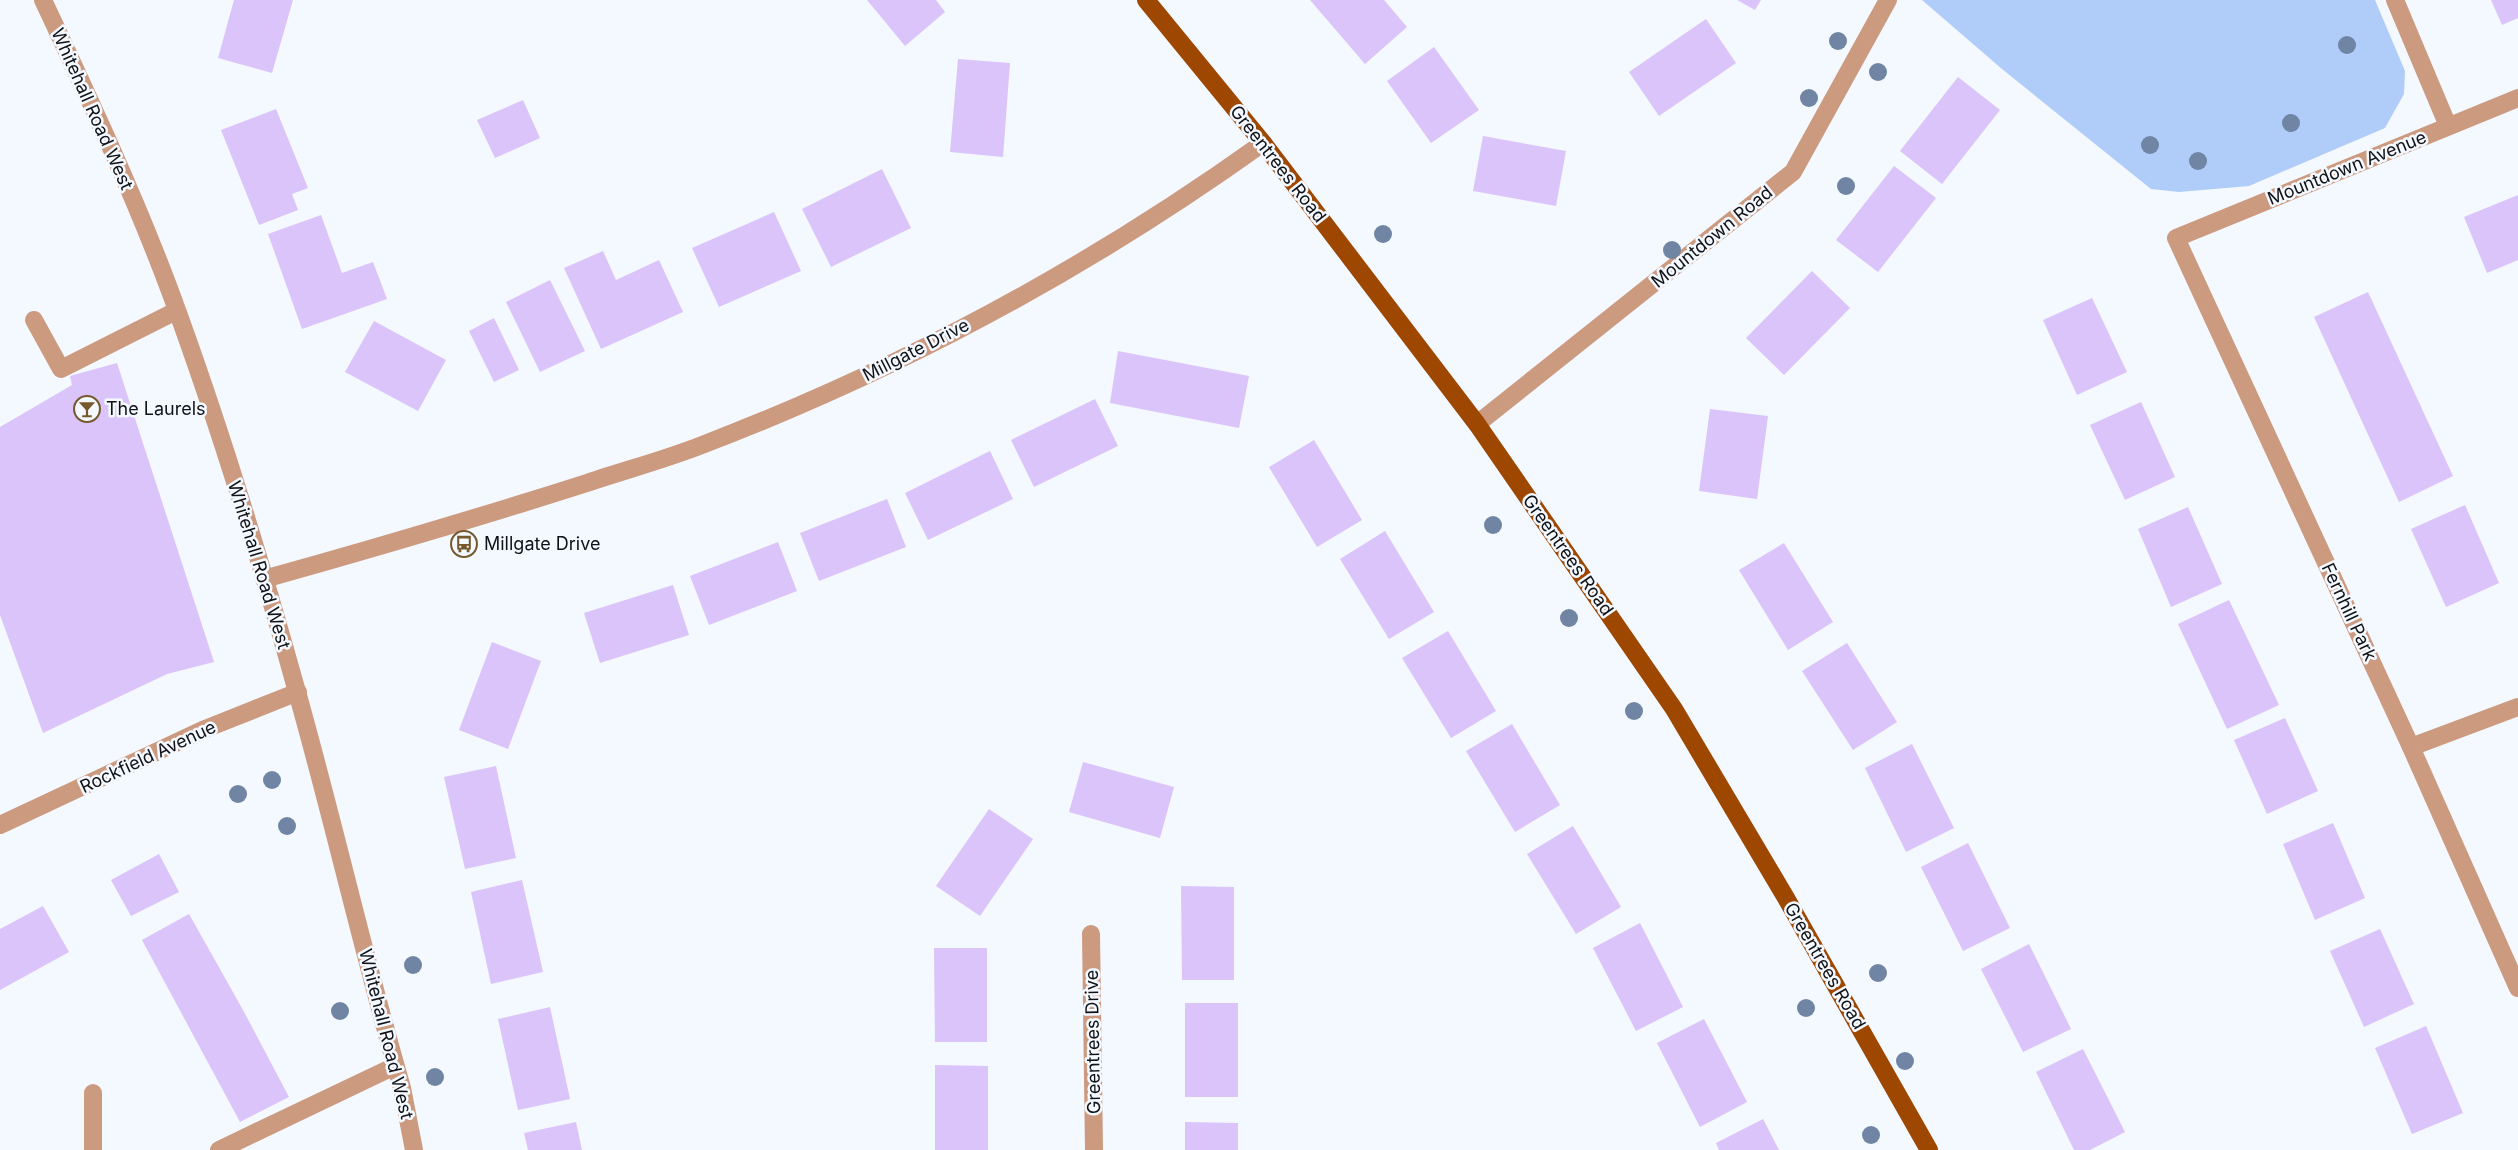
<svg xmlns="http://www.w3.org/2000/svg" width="2518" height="1150" viewBox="0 0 2518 1150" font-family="Inter,sans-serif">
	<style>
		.green { fill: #b0ccf8 }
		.building { fill: #dac4fa }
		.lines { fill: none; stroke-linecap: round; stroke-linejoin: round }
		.minor { stroke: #cc9a7f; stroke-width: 18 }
		.major { stroke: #9e4700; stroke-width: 18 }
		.tree { fill: #7084a4 }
		.labels { text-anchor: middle; stroke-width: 5; stroke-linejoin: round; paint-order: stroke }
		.street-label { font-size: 18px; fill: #101215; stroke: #f4f8ff }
		.poi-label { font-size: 18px; fill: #101215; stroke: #f4f8ff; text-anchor: start }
	</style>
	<rect width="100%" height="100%" fill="#f4f8ff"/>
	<!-- green -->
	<polygon class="green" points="1922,0 2375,0 2405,71 2404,94 2385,128 2249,186 2179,192 2151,189 2002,69"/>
	<!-- building -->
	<g class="building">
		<polygon points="234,0 293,0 272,73 218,58"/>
		<polygon points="867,0 936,0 945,12 905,46"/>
		<polygon points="1310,0 1384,0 1407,27 1365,64"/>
		<polygon points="1737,0 1761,0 1755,10"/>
		<polygon points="2491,0 2518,0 2518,18 2502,25"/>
		<polygon points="1706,19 1736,63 1659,116 1629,72"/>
		<polygon points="1434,47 1479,110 1431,143 1387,81"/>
		<polygon points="958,59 1010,63 1003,157 950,152"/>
		<polygon points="1958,77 2000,110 1942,184 1900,151"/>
		<polygon points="523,100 540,138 495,158 477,120"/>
		<polygon points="276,109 308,188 292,194 298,210 259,225 221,130"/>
		<polygon points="1483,136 1566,151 1556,206 1473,191"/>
		<polygon points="1894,166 1936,198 1878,272 1836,240"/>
		<polygon points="882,169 911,228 831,267 802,209"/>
		<polygon points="2518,195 2518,260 2487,273 2464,217"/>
		<polygon points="774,212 801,271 719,307 692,248"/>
		<polygon points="321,215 342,273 373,262 387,299 302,329 268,234"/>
		<polygon points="603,251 616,280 659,260 683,312 601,349 564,268"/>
		<polygon points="1812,271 1850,308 1784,375 1746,338"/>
		<polygon points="550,280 585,351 540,372 506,302"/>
		<polygon points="2368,292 2453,476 2399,502 2314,317"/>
		<polygon points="2092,298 2127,372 2077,395 2043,320"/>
		<polygon points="494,318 519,370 494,382 469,331"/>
		<polygon points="374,321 446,360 418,411 345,372"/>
		<polygon points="1118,351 1249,376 1239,428 1110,403"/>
		<polygon points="117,363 214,662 167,674 43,733 0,615 0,427 72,385 70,376"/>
		<polygon points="1095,399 1118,446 1034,487 1011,440"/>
		<polygon points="2141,402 2175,477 2125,500 2090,425"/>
		<polygon points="1710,409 1768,416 1757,499 1699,491"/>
		<polygon points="1314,440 1362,520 1317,547 1269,467"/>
		<polygon points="990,451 1013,499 928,540 905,493"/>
		<polygon points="887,499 906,547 819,581 800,533"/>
		<polygon points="2465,505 2499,583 2446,607 2411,529"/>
		<polygon points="2188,507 2222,584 2171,607 2138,529"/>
		<polygon points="1385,531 1434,612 1389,639 1340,559"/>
		<polygon points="778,542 797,591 709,625 690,576"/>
		<polygon points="1784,543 1833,622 1788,650 1739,570"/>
		<polygon points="673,585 689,635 600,663 584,613"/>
		<polygon points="2229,600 2279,705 2227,729 2178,624"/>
		<polygon points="1448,631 1496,711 1451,738 1402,658"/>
		<polygon points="492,642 541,661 508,749 459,730"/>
		<polygon points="1847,643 1897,722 1853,750 1802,671"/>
		<polygon points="2285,718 2318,791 2267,814 2234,740"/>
		<polygon points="1512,724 1560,805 1515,832 1466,751"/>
		<polygon points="1912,744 1954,828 1906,852 1865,768"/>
		<polygon points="1083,762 1174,787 1160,838 1069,812"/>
		<polygon points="496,766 516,858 465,869 444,777"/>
		<polygon points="989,809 1033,839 980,916 936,886"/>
		<polygon points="2333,823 2365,898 2315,920 2283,844"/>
		<polygon points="1573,826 1621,907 1576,934 1527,854"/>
		<polygon points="1968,843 2010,928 1963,951 1921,867"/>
		<polygon points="159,854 179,892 131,916 111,880"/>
		<polygon points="522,880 543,972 491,984 471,892"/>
		<polygon points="1181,886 1234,887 1234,980 1182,980"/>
		<polygon points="43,906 69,952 0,990 0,929"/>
		<polygon points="189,914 243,1010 289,1097 240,1122 142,940"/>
		<polygon points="1640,923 1683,1007 1636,1031 1593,948"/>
		<polygon points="2380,929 2414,1004 2364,1027 2330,951"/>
		<polygon points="2029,944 2071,1029 2023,1052 1981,969"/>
		<polygon points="934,948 987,948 987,1042 935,1042"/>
		<rect x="1185" y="1003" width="53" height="94"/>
		<polygon points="550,1007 570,1099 518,1110 498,1019"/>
		<polygon points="1704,1019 1747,1102 1700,1127 1657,1043"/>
		<polygon points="2426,1026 2463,1113 2412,1134 2375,1048"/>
		<polygon points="2083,1049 2125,1132 2090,1150 2074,1150 2036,1072"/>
		<polygon points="935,1065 988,1066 988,1150 935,1150"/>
		<polygon points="1763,1119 1779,1150 1719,1150 1716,1143"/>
		<polygon points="576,1122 582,1150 528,1150 524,1133"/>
		<polygon points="1185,1122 1238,1123 1238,1150 1185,1150"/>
	</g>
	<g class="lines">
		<!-- minor -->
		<g class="minor">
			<path d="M43,0C88,96 133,192 170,291C218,421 260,558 297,692C334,823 364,957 402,1088L414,1150"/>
			<polyline points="2395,0 2448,126"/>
			<polyline points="2518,98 2176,238 2411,747 2518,988"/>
			<polyline points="34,320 61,369 176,311"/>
			<polyline points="1477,424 1793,172 1888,0"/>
			<path d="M264,579C372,549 480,517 587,483C625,470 664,460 702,445C901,369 1090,267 1263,143"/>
			<polyline points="2411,747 2518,707"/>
			<polyline points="0,825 205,729 298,692"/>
			<polyline points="1091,934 1094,1150"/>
			<polyline points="93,1093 93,1150"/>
			<polyline points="219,1150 395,1066"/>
		</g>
		<!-- major -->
		<polyline class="major" points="1146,0 1263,143 1477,424 1674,709 1786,898 1929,1150"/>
	</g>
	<!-- trees -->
	<g class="tree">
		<circle cx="1838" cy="41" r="9"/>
		<circle cx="2347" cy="45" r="9"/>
		<circle cx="1878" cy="72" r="9"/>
		<circle cx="1809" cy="98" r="9"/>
		<circle cx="2291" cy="123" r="9"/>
		<circle cx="2150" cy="145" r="9"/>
		<circle cx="2198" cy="161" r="9"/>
		<circle cx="1846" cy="186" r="9"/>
		<circle cx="1383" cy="234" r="9"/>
		<circle cx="1672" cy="250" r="9"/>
		<circle cx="1493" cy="525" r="9"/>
		<circle cx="1569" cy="618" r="9"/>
		<circle cx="1634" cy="711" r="9"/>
		<circle cx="272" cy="780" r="9"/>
		<circle cx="238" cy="794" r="9"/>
		<circle cx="287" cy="826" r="9"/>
		<circle cx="413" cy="965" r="9"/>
		<circle cx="1878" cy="973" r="9"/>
		<circle cx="1806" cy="1008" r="9"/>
		<circle cx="340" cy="1011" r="9"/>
		<circle cx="1905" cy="1061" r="9"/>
		<circle cx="435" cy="1077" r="9"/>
		<circle cx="1871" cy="1135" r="9"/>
	</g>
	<!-- icons -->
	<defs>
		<symbol id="bar-ring" viewBox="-11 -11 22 22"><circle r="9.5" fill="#f4f8ff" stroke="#75592c" stroke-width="1.5"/><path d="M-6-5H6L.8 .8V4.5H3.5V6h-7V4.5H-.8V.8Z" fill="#75592c"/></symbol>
		<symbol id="bus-ring" viewBox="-11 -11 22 22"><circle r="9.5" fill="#f4f8ff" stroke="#75592c" stroke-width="1.5"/><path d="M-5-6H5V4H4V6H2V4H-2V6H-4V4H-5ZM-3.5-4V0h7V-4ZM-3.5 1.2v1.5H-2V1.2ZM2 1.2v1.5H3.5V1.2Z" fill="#75592c"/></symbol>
	</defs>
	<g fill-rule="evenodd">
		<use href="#bar-ring" x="72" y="394" width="30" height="30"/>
		<use href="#bus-ring" x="449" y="529" width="30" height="30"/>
	</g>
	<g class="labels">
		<!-- street labels -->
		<g class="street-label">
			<text transform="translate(92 109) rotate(66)" y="6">Whitehall Road West</text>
			<text transform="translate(1278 164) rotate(52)" y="6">Greentrees Road</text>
			<text transform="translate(2347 168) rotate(-22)" y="6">Mountdown Avenue</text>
			<text transform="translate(1712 237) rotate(-39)" y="6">Mountdown Road</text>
			<text transform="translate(916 350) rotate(-27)" y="6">Millgate Drive</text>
			<text transform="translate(1568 555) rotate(55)" y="6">Greentrees Road</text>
			<text transform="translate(259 565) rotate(73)" y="6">Whitehall Road West</text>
			<text transform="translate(2349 612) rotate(65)" y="6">Fernhill Park</text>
			<text transform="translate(148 757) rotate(-25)" y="6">Rockfield Avenue</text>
			<text transform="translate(1825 966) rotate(60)" y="6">Greentrees Road</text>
			<text transform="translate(386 1034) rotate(76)" y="6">Whitehall Road West</text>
			<text transform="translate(1093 1042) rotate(-91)" y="6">Greentrees Drive</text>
		</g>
		<!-- poi labels -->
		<g class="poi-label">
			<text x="106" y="415">The Laurels</text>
			<text x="484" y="550">Millgate Drive</text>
		</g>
	</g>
</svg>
